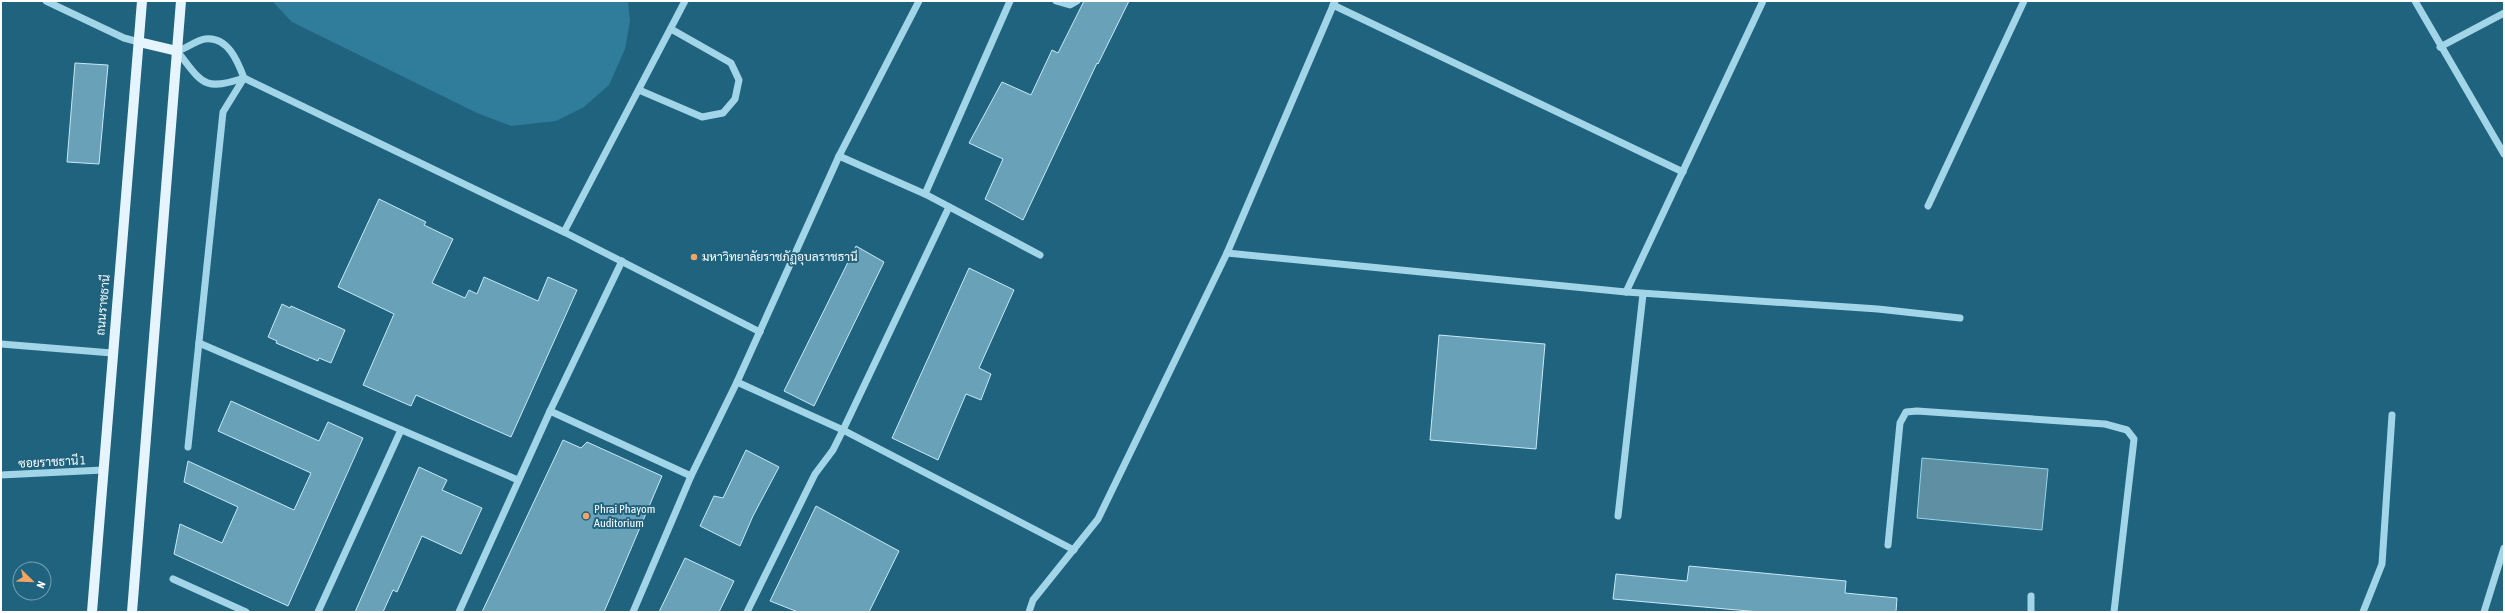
<svg xmlns="http://www.w3.org/2000/svg" width="2505" height="613" viewBox="0 0 2505 613" font-family="'Asap Condensed',Sarabun,sans-serif">
	<style>
		.green { fill: #2f7d9b }
		.water { fill: #5e8fa2; stroke: #97d4e9 }
		.building { fill: #69a2b8; stroke: #c7e9f6 }
		.lines { fill: none; stroke-linecap: round; stroke-linejoin: round }
		.minor { stroke: #a3d5e8; stroke-width: 7 }
		.major { stroke: #e6f5fd; stroke-width: 10 }
		.poi-dot { fill: #f6a464; stroke: #1f637f; stroke-width: 1.5 }
		.labels { text-anchor: middle; stroke-width: 4; stroke-linejoin: round; paint-order: stroke }
		.poi-label { font-size: 12px; fill: #fff; stroke: #1f637f; text-anchor: start }
		.street-label { font-size: 12px; fill: #fff; stroke: #1f637f }
	</style>
	<rect width="100%" height="100%" fill="#1f637f"/>
	<!-- green -->
	<polygon class="green" points="272,1 628,1 630,21 625,49 609,85 584,107 556,121 511,126 477,113 292,22"/>
	<!-- water -->
	<polygon class="water" points="1922,458 2048,469 2042,530 1917,518"/>
	<!-- building -->
	<g class="building">
		<polygon points="1084,1 1129,1 1098,64 1097,63 1023,220 985,199 1003,159 969,143 1002,82 1031,95 1052,50 1058,53"/>
		<polygon points="75,63 108,65 99,164 67,162"/>
		<polygon points="379,199 426,222 424,225 453,239 432,283 465,298 469,290 477,294 484,277 538,301 548,277 577,290 511,437 416,395 411,406 363,385 394,314 338,287"/>
		<polygon points="856,246 884,262 814,406 784,391"/>
		<polygon points="969,268 1014,290 979,368 991,374 981,400 966,394 938,460 892,438"/>
		<polygon points="282,304 290,308 291,306 345,330 331,363 319,358 318,361 276,343 277,341 268,337"/>
		<polygon points="1439,335 1545,344 1536,449 1430,440"/>
		<polygon points="231,401 319,441 328,422 363,438 288,606 174,554 180,524 222,543 238,507 184,482 188,461 294,510 311,473 218,431"/>
		<polygon points="563,440 581,448 587,442 662,476 604,612 482,612"/>
		<polygon points="746,450 779,467 753,516 740,546 700,526 714,496 723,498"/>
		<polygon points="419,467 447,480 442,490 482,508 461,554 422,536 397,592 393,590 383,612 355,612"/>
		<polygon points="816,506 899,551 869,612 798,612 770,601"/>
		<polygon points="685,558 734,581 719,612 659,612"/>
		<polygon points="1689,566 1846,581 1845,593 1897,598 1896,612 1760,612 1613,599 1616,574 1687,581"/>
	</g>
	<g class="lines">
		<!-- minor -->
		<g class="minor">
			<polyline points="46,1 124,38 139,42"/>
			<polyline points="1056,1 1070,5 1077,1"/>
			<polyline points="2415,1 2504,154"/>
			<polyline points="1333,5 1683,172"/>
			<polyline points="2440,47 2504,13"/>
			<path d="M244,78C238,62 228,36 205,39C196,40 186,49 177,51C202,82 202,92 244,78L564,232L760,332"/>
			<polyline points="639,90 702,117 723,113 735,99 739,80 731,63 671,29"/>
			<polyline points="839,156 925,194 1040,255"/>
			<polyline points="925,194 1010,1"/>
			<polyline points="1928,206 2024,1"/>
			<polyline points="564,232 685,1"/>
			<polyline points="1227,253 1626,292 1878,309 1960,318"/>
			<polyline points="1626,292 1763,1"/>
			<polyline points="199,343 518,480"/>
			<polyline points="1,344 112,353"/>
			<polyline points="737,382 843,430 1074,550"/>
			<polyline points="550,411 691,476"/>
			<polyline points="188,447 223,112 244,78"/>
			<polyline points="1,475 103,470"/>
			<polyline points="1618,516 1643,294"/>
			<polyline points="1888,545 1900,423 1906,412 1917,411 2105,424 2127,430 2134,439 2114,612"/>
			<polyline points="173,579 246,612"/>
			<polyline points="318,612 401,430"/>
			<polyline points="459,612 550,411 622,261"/>
			<polyline points="633,612 691,476 737,382 839,156 919,1"/>
			<polyline points="747,612 815,474 833,450 843,430 949,207"/>
			<polyline points="1029,612 1033,600 1098,519 1227,253 1335,1"/>
			<polyline points="2031,612 2031,596"/>
			<polyline points="2363,612 2382,564 2392,415"/>
			<polyline points="2484,612 2504,548"/>
		</g>
		<!-- major -->
		<g class="major">
			<polyline points="139,42 177,51"/>
			<polyline points="92,612 142,1"/>
			<polyline points="132,612 181,1"/>
		</g>
	</g>
	<!-- markers -->
	<g class="poi-dot">
		<circle cx="694" cy="257" r="4"/>
		<circle cx="586" cy="516" r="4"/>
	</g>
	<g class="labels">
		<!-- poi labels -->
		<g class="poi-label">
			<text x="702" y="261">มหาวิทยาลัยราชภัฏอุบลราชธานี</text>
			<text x="594" y="513">Phrai Phayom<tspan x="594" dy="14">Auditorium</tspan></text>
		</g>
		<!-- street labels -->
		<g class="street-label">
			<text transform="translate(103 305) rotate(-85)" y="4">ถนนราชธานี</text>
			<text transform="translate(52 462) rotate(-3)" y="4">ซอยราชธานี 1</text>
		</g>
	</g>
	<!-- border -->
	<rect width="2505" height="613" fill="none" stroke="#ffffff" stroke-width="4"/>
	<!-- north arrow -->
	<g transform="translate(32 581) rotate(113)"><circle r="19" fill="#1f637f" stroke="#79a1b2"/>
	<path d="M0-3L7 15L0 10L-7 15Z" fill="#f6a464"/>
	<text y="-6" font-size="11" font-weight="bold" text-anchor="middle" fill="#ffffff">N</text>
	</g>
</svg>
